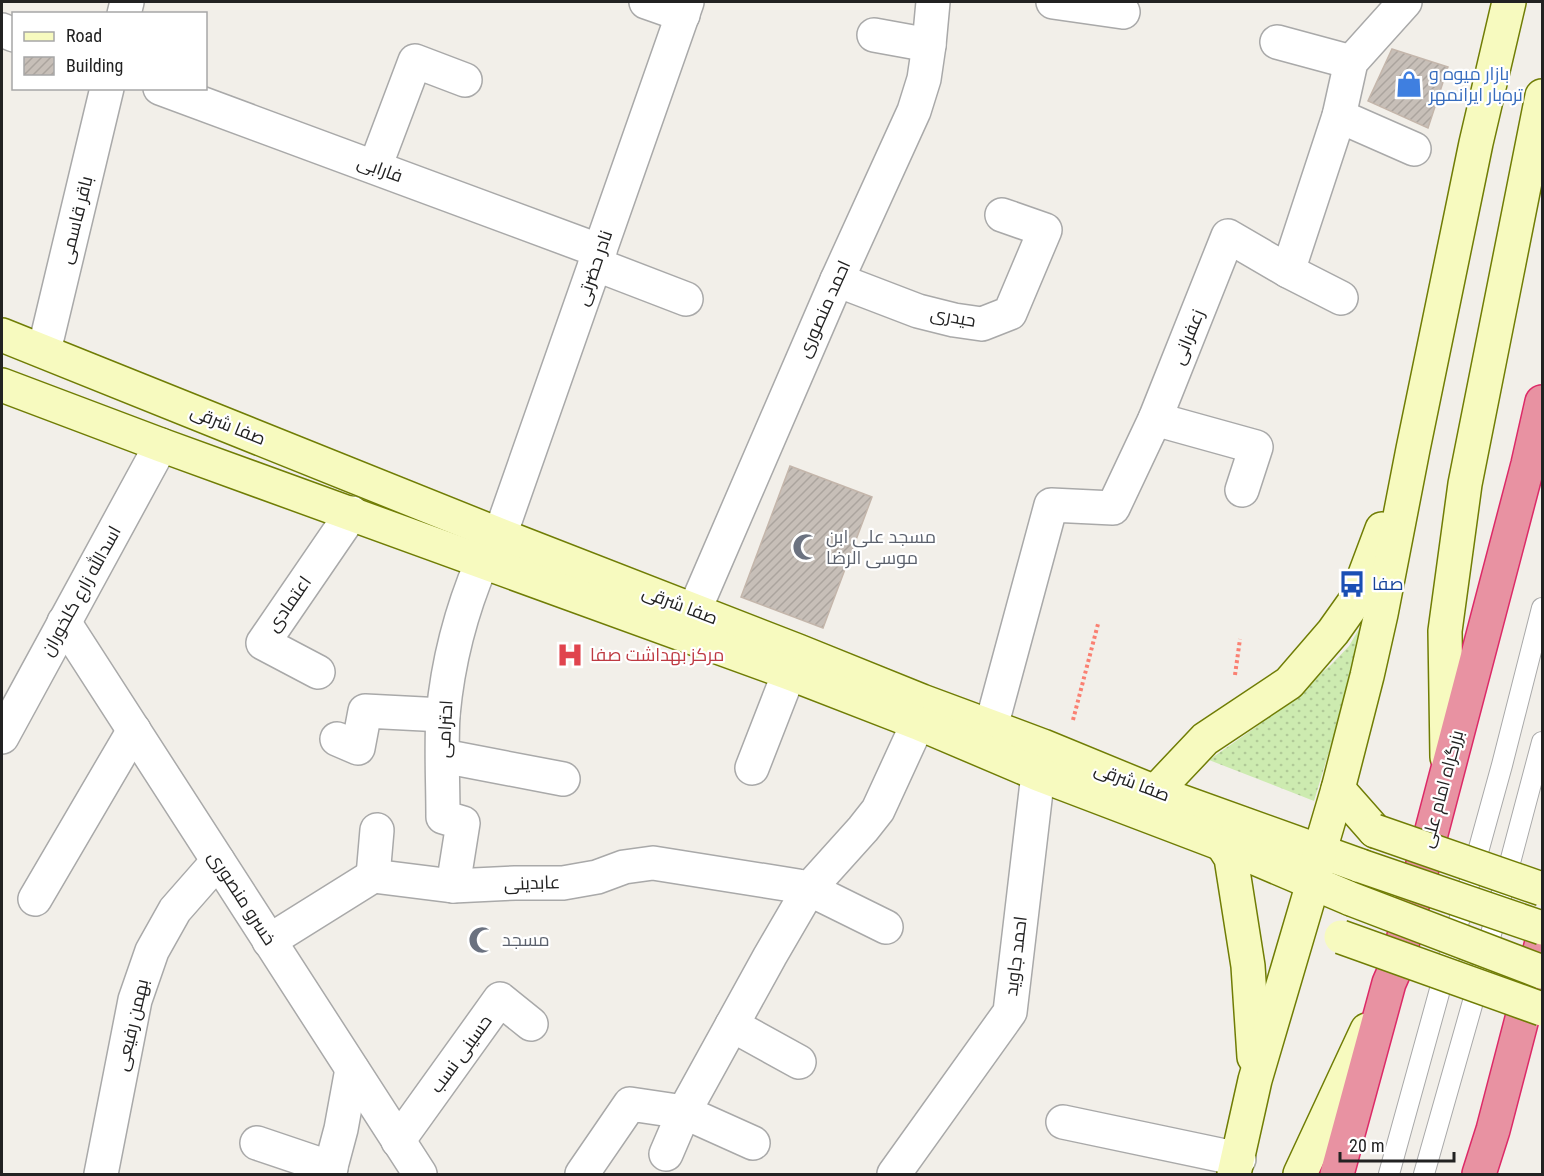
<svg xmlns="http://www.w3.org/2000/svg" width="1544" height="1176" viewBox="0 0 1544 1176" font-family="'Roboto Condensed',Cairo,sans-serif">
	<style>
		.garden { fill: url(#garden-dots) }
		.building { fill: url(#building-hatch); stroke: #c4b6ab; stroke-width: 1.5 }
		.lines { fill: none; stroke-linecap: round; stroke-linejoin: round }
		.lane-casing { stroke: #a9a9a9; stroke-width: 22 }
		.street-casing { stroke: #a9a9a9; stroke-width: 36 }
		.secondary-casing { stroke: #707d05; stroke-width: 36 }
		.highway-casing { stroke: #dc2a67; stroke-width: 36 }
		.path { stroke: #fa8072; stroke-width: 4; stroke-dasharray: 3 3; stroke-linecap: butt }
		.lane { stroke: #fff; stroke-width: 20 }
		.street { stroke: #fff; stroke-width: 33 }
		.secondary { stroke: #f7fabf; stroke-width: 33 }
		.highway { stroke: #e892a2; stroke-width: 33 }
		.secondary-bridge-casing { stroke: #707d05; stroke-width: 36; stroke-linecap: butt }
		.secondary-bridge { stroke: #f7fabf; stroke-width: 33 }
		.labels { text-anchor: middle; stroke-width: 4.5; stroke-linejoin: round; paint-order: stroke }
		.shop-label { font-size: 18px; fill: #366cbe; stroke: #fff; text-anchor: start }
		.street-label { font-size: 18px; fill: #222; stroke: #fff }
		.worship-label { font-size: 18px; fill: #5b616d; stroke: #fff; text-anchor: start }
		.transit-label { font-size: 18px; fill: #164399; stroke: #fff; text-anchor: start }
		.health-label { font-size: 18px; fill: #be3a42; stroke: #fff; text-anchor: start }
	</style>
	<defs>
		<pattern id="garden-dots" width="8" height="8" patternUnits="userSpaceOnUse" patternTransform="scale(1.5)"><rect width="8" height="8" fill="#cdebb0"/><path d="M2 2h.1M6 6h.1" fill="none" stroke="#b0c997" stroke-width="1.8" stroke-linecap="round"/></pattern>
		<pattern id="building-hatch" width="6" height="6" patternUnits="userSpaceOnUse" patternTransform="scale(1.5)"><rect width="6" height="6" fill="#c7bfb8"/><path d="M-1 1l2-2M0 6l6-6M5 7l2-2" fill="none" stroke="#aba49e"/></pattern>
	</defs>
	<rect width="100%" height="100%" fill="#f2efe9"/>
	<!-- garden -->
	<polygon class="garden" points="1373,605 1314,801 1209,760 1256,727 1331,665 1349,646"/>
	<!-- building -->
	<g class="building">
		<polygon points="1392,49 1448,67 1428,128 1368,101"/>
		<polygon points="790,466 872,497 823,628 741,597"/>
	</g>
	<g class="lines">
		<defs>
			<g id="lane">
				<polyline points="1389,1174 1502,765 1542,608"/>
				<polyline points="1424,1174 1474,998 1542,742"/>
			</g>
			<g id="street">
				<polyline points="646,2 683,15"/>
				<polyline points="1053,2 1123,12"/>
				<polyline points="124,14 127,2"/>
				<polyline points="2,30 14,35"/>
				<polyline points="874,35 929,45"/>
				<polyline points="1277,42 1351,62"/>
				<polyline points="160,88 600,251"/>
				<polyline points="1339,116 1414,149"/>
				<polyline points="375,167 415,61 465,80"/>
				<polyline points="595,264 686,299"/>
				<polyline points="1288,271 1341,298"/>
				<polyline points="837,280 918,311 954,320 982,324 1010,313 1045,230 1002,215"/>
				<polyline points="44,351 107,88"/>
				<polyline points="1155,419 1256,447 1242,490"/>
				<polyline points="500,535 687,2"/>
				<polyline points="694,611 837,280 914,111 924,79 929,45 933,2"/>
				<polyline points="64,622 420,1174"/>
				<polyline points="318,672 263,643 352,513"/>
				<polyline points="991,727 1051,505 1113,508 1155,419 1228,236 1288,271 1339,116 1351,62 1405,2"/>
				<polyline points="2,737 161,445"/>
				<polyline points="337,739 358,748 365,711 443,715"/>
				<polyline points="443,756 563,779"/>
				<polyline points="752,768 789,673"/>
				<polyline points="373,876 377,830"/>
				<path d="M453,886L463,823L443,817C443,783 441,748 443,715C448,661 461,611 482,562"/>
				<polyline points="35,899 134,730"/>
				<polyline points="269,941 373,876 453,886 515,883 563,883 597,877 624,867 653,863 798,886 809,889 863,829 878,810 918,723"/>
				<polyline points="732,1025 799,1062"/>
				<polyline points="1063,1122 1239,1159"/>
				<polyline points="398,1141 500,999 531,1024"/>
				<polyline points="257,1143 331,1168"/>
				<polyline points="666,1154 684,1112 753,1143"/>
				<polyline points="101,1174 135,1000 152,951 175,910 218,861"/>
				<polyline points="329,1174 341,1129 352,1069"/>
				<polyline points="582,1174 630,1104 684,1112 770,956 809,889 886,927"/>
				<polyline points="894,1174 1010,1012 1038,774"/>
			</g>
			<g id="secondary">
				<polyline points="2,335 500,535 798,651 922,701 1043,746 1155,792 1361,866"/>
				<polyline points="2,385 161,445 789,673 918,723 1038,774 1222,844 1351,899"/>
				<polyline points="1447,757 1445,631 1465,484 1542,96"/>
				<polyline points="1338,789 1375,831"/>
				<polyline points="1155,792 1205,739 1289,683 1333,632 1355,601 1382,529"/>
				<polyline points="1222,844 1231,858 1248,966 1254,1057"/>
				<polyline points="1234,1174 1255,1080 1313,883 1320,850 1338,789 1367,676 1381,614 1413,449 1476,143 1509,2"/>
				<polyline points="1300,1174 1367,1030"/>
			</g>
			<g id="highway">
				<polyline points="1337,1174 1389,983 1396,967 1528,464 1542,402"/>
				<polyline points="1479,1174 1493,1130 1542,942"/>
			</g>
		</defs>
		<!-- lane casing -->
		<use href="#lane" class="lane-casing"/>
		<!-- street casing -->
		<use href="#street" class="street-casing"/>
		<!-- secondary casing -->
		<use href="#secondary" class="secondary-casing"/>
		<!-- highway casing -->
		<use href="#highway" class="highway-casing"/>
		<!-- path -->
		<g class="path">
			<polyline points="1235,675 1240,639"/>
			<polyline points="1073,720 1098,624"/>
		</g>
		<!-- lane -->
		<use href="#lane" class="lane"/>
		<!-- street -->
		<use href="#street" class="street"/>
		<!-- secondary -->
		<use href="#secondary" class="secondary"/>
		<!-- highway -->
		<use href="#highway" class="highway"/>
		<defs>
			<g id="secondary-bridge">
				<polyline points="1375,831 1542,889"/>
				<polyline points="1361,866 1542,928"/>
				<polyline points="1351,899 1542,972"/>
				<polyline points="1341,937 1542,1009"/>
			</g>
		</defs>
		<!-- secondary-bridge casing -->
		<use href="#secondary-bridge" class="secondary-bridge-casing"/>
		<!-- secondary-bridge -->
		<use href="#secondary-bridge" class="secondary-bridge"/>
	</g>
	<!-- icons -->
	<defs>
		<symbol id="shop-bare" viewBox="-9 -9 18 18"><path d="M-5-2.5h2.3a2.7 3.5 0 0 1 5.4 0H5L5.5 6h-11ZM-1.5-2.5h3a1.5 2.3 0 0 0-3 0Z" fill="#3f7fe0" stroke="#fff" stroke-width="2.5" paint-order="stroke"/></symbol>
		<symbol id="mosque-bare" viewBox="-9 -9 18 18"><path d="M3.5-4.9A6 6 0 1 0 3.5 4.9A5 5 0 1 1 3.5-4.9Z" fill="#6b7280" stroke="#fff" stroke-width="2.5" paint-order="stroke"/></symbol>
		<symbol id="bus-bare" viewBox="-9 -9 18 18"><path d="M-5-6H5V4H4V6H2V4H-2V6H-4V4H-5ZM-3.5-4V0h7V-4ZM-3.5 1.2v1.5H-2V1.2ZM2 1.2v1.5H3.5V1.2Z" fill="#1a4fb4" stroke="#fff" stroke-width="2.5" paint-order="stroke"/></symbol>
		<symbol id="hospital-bare" viewBox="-9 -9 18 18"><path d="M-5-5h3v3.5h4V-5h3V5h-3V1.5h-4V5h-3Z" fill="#e0444e" stroke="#fff" stroke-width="2.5" paint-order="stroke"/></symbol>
	</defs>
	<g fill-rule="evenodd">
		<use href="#shop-bare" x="1390" y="65" width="38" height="38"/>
		<use href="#mosque-bare" x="787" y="528" width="38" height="38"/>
		<use href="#bus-bare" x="1333" y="565" width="38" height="38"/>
		<use href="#hospital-bare" x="551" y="636" width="38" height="38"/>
		<use href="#mosque-bare" x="463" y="921" width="38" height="38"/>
	</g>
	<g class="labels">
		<!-- shop labels -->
		<g class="shop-label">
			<text x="1429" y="80">بازار میوه و<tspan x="1429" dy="21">تره‌بار ایرانمهر</tspan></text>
		</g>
		<!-- street labels -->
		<g class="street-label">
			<text transform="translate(380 169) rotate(20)" y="6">فارابی</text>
			<text transform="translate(76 220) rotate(-76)" y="6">باقر قاسمی</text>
			<text transform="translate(594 268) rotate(-71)" y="6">نادر حضرتی</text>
			<text transform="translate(824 309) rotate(-66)" y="6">احمد منصوری</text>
			<text transform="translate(953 317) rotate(10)" y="6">حیدری</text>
			<text transform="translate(1188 337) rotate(-68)" y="6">زعفرانی</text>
			<text transform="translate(228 425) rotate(22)" y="6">صفا شرقی</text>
			<text transform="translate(81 591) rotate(-61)" y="6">اسدالله زارع کلخوران</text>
			<text transform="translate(289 604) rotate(-55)" y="6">اعتمادی</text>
			<text transform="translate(680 605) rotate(21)" y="6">صفا شرقی</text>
			<text transform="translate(445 729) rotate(-87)" y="6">احترامی</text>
			<text transform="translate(1132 782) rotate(21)" y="6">صفا شرقی</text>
			<text transform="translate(1442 789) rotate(-75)" y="6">بزرگراه امام علی</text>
			<text transform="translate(532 883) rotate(-2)" y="6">عابدینی</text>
			<text transform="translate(242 898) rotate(57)" y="6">خسرو منصوری</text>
			<text transform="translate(1016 956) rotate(-83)" y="6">احمد جاوید</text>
			<text transform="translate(132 1025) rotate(-77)" y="6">بهمن رفیعی</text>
			<text transform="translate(461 1054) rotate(-54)" y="6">حسینی نسب</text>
		</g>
		<!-- worship labels -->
		<g class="worship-label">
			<text x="826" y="543">مسجد علی ابن<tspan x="826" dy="21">موسی الرضا</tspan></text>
			<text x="502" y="946">مسجد</text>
		</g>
		<!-- transit labels -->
		<g class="transit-label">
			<text x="1372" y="590">صفا</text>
		</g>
		<!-- health labels -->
		<g class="health-label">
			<text x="590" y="661">مرکز بهداشت صفا</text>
		</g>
	</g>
	<!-- border -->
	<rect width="1544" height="1176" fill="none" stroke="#222222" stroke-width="6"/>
	<!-- legend -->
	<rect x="12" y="12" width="195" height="78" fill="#ffffff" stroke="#a7a7a7" stroke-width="1.5"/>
	<rect x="24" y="32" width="30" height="9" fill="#f7fabf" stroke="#a7a7a7" stroke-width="1.5"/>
	<text x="66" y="42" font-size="18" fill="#222222">Road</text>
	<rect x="24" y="57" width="30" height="18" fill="url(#building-hatch)" stroke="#a7a7a7" stroke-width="1.5"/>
	<text x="66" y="72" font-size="18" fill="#222222">Building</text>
	<!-- scale -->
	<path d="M1340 1152v9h114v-9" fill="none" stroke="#222222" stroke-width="3"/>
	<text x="1349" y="1152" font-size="18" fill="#222222" stroke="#ffffff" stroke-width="4.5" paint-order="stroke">20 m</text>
</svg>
